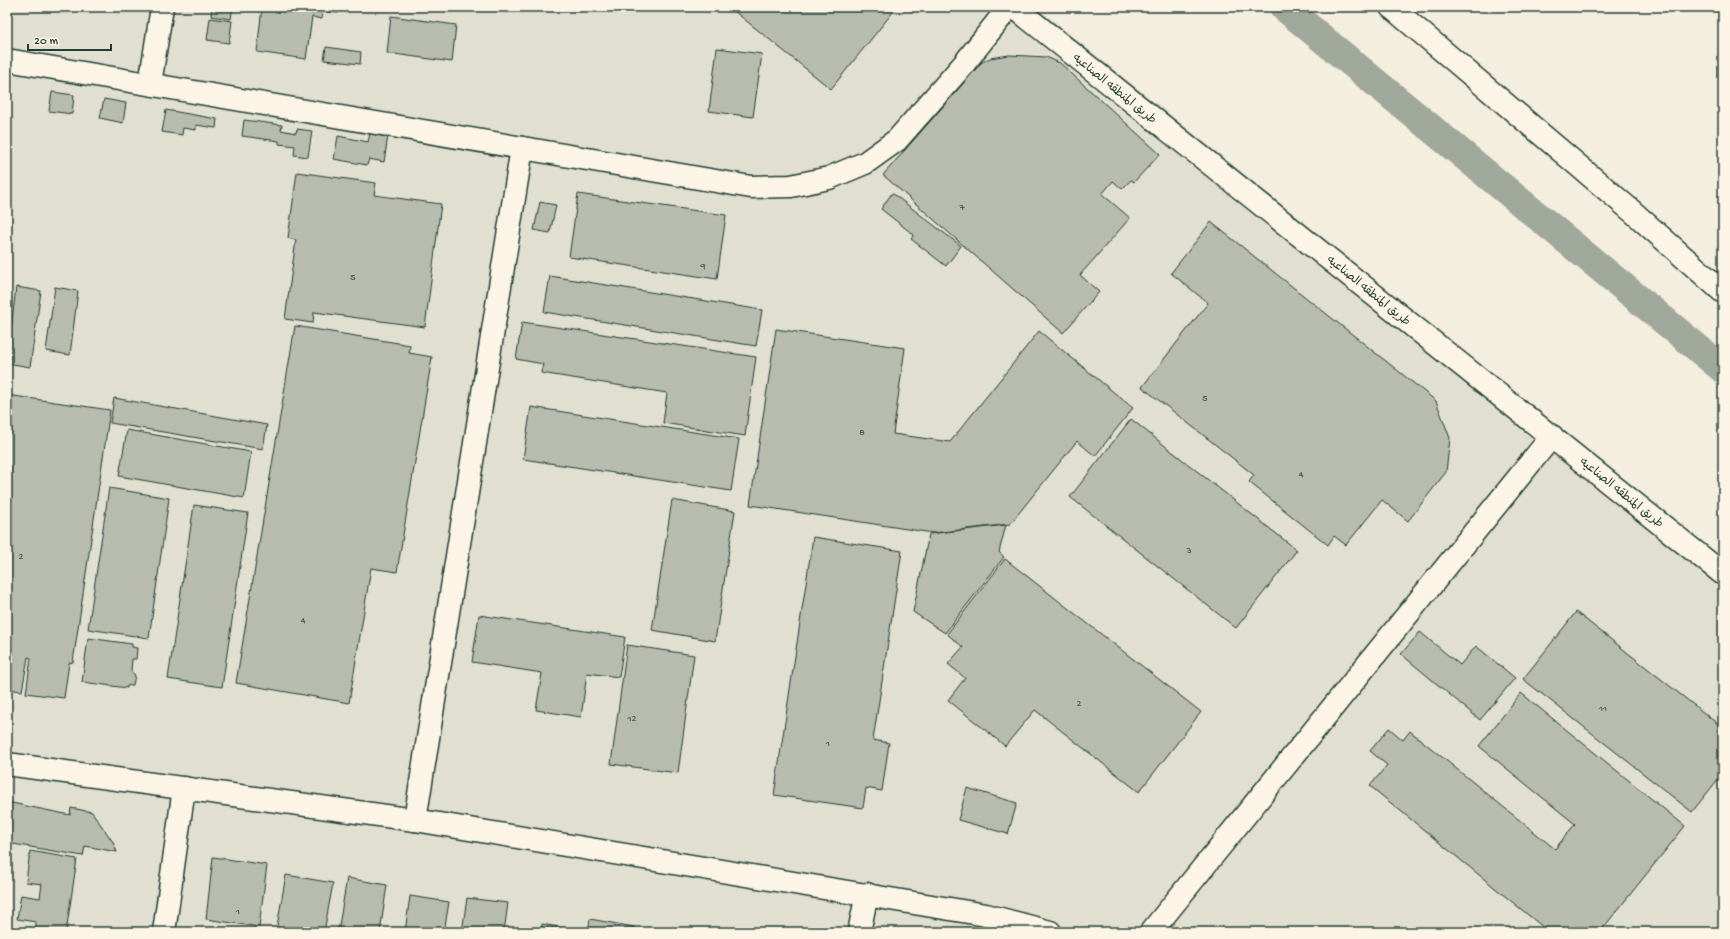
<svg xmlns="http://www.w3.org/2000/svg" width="1730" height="939" viewBox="0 0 1730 939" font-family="'Gochi Hand','Playpen Sans Arabic',sans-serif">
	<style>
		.built { fill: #e1dfd0 }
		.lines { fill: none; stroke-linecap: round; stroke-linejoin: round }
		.canal { stroke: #a0a89b; stroke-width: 29 }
		.building { fill: #b8bcae; stroke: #1f3d34 }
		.minor-casing { stroke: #1f3d34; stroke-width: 25 }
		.major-casing { stroke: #1f3d34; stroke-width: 25 }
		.minor { stroke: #fcf5e5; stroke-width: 22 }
		.major { stroke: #fcf5e5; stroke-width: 22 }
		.labels { text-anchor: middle; stroke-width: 3; stroke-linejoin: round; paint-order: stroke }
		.number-label { font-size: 10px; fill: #455d52 }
		.street-label { font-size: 12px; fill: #1f3d34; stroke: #fcf5e5 }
	</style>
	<rect width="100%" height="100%" fill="#f3eede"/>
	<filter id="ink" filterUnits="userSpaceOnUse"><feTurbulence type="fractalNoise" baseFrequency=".025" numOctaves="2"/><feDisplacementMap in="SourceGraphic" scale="8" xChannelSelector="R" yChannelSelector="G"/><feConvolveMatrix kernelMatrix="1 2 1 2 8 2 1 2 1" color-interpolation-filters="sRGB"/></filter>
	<g filter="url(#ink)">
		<!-- built -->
		<polygon class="built" points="7,7 1036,7 1723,558 1723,932 7,932"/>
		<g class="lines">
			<!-- canal -->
			<polyline class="canal" points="1284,7 1723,369"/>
		</g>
		<!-- building -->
		<g class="building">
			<polygon points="93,7 118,7 118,11"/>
			<polygon points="212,7 233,7 231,19 211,16"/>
			<polygon points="262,7 339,7 338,13 323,11 322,19 312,17 306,59 257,52"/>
			<polygon points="729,7 897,7 831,89"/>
			<polygon points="391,16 456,25 452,62 387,53"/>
			<polygon points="210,18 232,21 229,43 207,40"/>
			<polygon points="326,47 361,52 360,64 324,60"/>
			<polygon points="717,48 762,54 753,117 709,111"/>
			<polygon points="1009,55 1046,57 1060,63 1160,154 1134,182 1131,180 1122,189 1113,181 1102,194 1130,218 1080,275 1099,292 1063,333 883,175 982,62 990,58"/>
			<polygon points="52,92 74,95 72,114 49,111"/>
			<polygon points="104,99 126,103 123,123 100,118"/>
			<polygon points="166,110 217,119 216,128 196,125 196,130 183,128 182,135 162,132"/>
			<polygon points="244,120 282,125 281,130 296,133 297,129 312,131 308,157 294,155 295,146 279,144 279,141 242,136"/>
			<polygon points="370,133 388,136 384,162 369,159 367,165 334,159 338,136 368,142"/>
			<polygon points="297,172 376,183 374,195 441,204 425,327 314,312 313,323 285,319 296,240 288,238"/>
			<polygon points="892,193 961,246 946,266 911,239 914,235 881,209"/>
			<polygon points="578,194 726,215 717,279 569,257"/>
			<polygon points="540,202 556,205 550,233 534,230"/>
			<polygon points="1211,222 1436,401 1450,438 1446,472 1408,521 1382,500 1346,545 1334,536 1328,545 1249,482 1254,475 1142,387 1208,303 1171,273"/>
			<polygon points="550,276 762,310 756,346 544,312"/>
			<polygon points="16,287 41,291 30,367 7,363"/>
			<polygon points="55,287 78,291 70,355 46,351"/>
			<polygon points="522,322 756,357 745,436 663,423 667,393 541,373 543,364 516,359"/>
			<polygon points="295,326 410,345 409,353 432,357 397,572 371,568 349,703 236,683"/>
			<polygon points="776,329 905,348 893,434 950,442 1039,331 1133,408 1095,456 1077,441 1010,524 933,533 750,505"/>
			<polygon points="7,395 110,410 73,662 69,663 64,698 26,693 31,658 28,657 22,691 7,689"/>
			<polygon points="114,398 267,425 263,449 110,423"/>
			<polygon points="531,407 739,439 731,491 523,459"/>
			<polygon points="1131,419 1297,550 1236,628 1070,497"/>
			<polygon points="127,430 251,452 244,498 119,476"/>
			<polygon points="109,488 169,498 149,638 88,629"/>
			<polygon points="672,500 735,511 715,641 652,630"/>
			<polygon points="194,505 248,513 222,687 168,679"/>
			<polygon points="1006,525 999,552 1004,557 945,633 913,612 929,534"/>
			<polygon points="813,537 902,551 873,740 889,743 882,791 866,788 863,808 774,795"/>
			<polygon points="1005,559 1201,712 1139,792 1035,710 1005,746 948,700 965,678 948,664 963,647 947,634"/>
			<polygon points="1576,612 1723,728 1723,773 1692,812 1523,679"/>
			<polygon points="479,615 625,637 619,677 587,673 581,717 536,710 542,673 472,662"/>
			<polygon points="1420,632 1460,665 1476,646 1515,678 1480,720 1401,654"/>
			<polygon points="88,638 132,644 132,647 137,648 136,659 132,659 131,672 135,675 133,685 127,686 127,688 82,682"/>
			<polygon points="627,645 694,655 678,773 611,764"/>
			<polygon points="1521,693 1685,826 1600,932 1549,932 1370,786 1387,765 1370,751 1389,728 1403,740 1410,731 1555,849 1575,824 1479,746"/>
			<polygon points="967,788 1017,803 1008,834 958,820"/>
			<polygon points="7,802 70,815 71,808 92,812 113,842 117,852 85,846 83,856 7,843"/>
			<polygon points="30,851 77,859 66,932 35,930 36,922 17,919 21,895 40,898 42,884 26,882"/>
			<polygon points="213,857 267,865 259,927 206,919"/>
			<polygon points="286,875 333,883 324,932 276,932"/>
			<polygon points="347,878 387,885 380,932 338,932"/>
			<polygon points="410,896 449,902 444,932 405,932"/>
			<polygon points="467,898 508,903 504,932 462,932"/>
			<polygon points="590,919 634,927 634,932 588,932"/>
			<polygon points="542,924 585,932 541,932"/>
		</g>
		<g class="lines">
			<defs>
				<g id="minor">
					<polyline points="1391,7 1633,212 1723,292"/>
					<polyline points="7,60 751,187 791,186 829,178 865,163 897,140 963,65 1009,7"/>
					<polyline points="150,84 162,7"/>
					<polyline points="7,764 415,820 986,915 1050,932"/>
					<polyline points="415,820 522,148"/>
					<polyline points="164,932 184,788"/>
					<polyline points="859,932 867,894"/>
					<polyline points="1151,932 1552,436"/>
				</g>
				<polyline id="major" points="1014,7 1723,574"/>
			</defs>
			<!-- minor casing -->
			<use href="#minor" class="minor-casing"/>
			<!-- major casing -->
			<use href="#major" class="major-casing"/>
			<!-- minor -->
			<use href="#minor" class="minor"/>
			<!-- major -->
			<use href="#major" class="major"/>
		</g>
	</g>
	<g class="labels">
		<!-- number labels -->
		<g class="number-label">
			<text x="962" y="210">7</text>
			<text x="703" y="269">9</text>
			<text x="353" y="280">5</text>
			<text x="1205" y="401">5</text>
			<text x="862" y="435">8</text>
			<text x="1301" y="477">4</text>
			<text x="1189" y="553">3</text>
			<text x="21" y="559">2</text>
			<text x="303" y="623">4</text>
			<text x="1079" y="706">2</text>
			<text x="1603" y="711">11</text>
			<text x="632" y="721">12</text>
			<text x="828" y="746">1</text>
			<text x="238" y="914">1</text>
		</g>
		<!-- street labels -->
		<g class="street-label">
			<text transform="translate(1115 88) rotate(39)" y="4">طريق المنطقه الصناعيه</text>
			<text transform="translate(1369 290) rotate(39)" y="4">طريق المنطقه الصناعيه</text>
			<text transform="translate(1622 492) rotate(39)" y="4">طريق المنطقه الصناعيه</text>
		</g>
	</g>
	<!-- margin -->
	<rect width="1730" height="939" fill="none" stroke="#fcf5e5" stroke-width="24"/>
	<rect x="12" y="12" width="1706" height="915" fill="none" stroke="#1f3d34" stroke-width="1.5" filter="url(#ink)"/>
	<!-- scale -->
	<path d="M28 44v6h83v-6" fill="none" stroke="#1f3d34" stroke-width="2"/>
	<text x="34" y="44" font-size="12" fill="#1f3d34" stroke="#fcf5e5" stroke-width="3" paint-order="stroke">20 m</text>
</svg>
